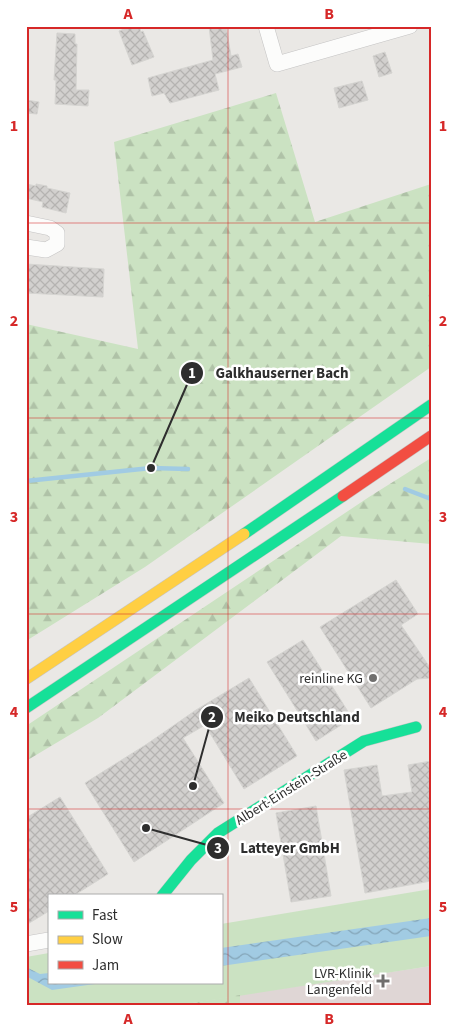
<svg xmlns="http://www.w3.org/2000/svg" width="457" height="1032" viewBox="0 0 457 1032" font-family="'Source Sans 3',sans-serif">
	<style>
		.medical { fill: #dfd6d5 }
		.grass { fill: #cbe2c2 }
		.forest { fill: url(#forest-firs) }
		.water { fill: url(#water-waves) }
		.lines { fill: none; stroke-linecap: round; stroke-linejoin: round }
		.stream { stroke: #a1cbe3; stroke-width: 4.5 }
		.building { fill: url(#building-cross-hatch); stroke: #d5d4d1 }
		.street-casing { stroke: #c5c4c4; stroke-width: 16 }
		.fast-casing { stroke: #c5c4c4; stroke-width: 12 }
		.slow-casing { stroke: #c5c4c4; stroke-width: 12 }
		.jam-casing { stroke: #c5c4c4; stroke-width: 12 }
		.street { stroke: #fcfcfb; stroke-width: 15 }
		.fast { stroke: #16e098; stroke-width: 11 }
		.slow { stroke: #ffcf43; stroke-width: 11 }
		.jam { stroke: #f24e42; stroke-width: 11 }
		.grid { fill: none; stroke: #d62828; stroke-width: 1; stroke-opacity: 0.55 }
		.poi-dot { fill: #706f6e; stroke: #fff; stroke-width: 2 }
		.labels { text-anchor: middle; stroke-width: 5; stroke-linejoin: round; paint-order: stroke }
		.poi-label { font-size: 14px; fill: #2e2e2e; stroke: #fff; text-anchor: end }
		.street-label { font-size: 14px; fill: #2e2e2e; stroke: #fff }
		.leader { fill: none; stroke: #2e2e2e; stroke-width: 2 }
		.callout-dot { fill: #2e2e2e; stroke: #fff; stroke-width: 2 }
		.mark-label { font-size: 15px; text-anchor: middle; font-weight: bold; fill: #fff }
		.callout-label { font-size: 15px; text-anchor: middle; font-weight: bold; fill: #2e2e2e; stroke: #fff; stroke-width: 5; stroke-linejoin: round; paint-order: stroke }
		.neatline { fill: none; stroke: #d62828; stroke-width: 2 }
		.grid-label { font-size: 16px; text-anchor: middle; font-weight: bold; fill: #d62828 }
	</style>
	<defs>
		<pattern id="forest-firs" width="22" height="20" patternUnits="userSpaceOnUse" patternTransform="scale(1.25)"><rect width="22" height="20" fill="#cbe2c2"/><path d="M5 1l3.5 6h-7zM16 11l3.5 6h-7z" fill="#afc2a7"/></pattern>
		<pattern id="water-waves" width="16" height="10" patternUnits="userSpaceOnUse" patternTransform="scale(1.25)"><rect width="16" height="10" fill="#a1cbe3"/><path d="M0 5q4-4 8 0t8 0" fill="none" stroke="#84a5b8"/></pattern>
		<pattern id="building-cross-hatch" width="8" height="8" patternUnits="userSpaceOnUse" patternTransform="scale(1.25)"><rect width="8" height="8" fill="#d2d0ce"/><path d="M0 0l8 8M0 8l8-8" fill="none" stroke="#b5b3b1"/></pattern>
	</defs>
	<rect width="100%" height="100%" fill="#eae8e5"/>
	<!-- medical -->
	<polygon class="medical" points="431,966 431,1006 240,1006 240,995"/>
	<!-- grass -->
	<polygon class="grass" points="431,889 431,966 173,1006 26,1006 26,957 49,953 49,983 221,983 221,924"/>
	<!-- forest -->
	<g class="forest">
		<polygon points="276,93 315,222 431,184 431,367 145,567 26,641 26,324 138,349 114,142"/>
		<polygon points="431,458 431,544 341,536 98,718 26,761 26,726 369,497"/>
		<polygon points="240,995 240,1006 173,1006"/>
	</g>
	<!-- water -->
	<g class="water">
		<polygon points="431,918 431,936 221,966 221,948"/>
		<polygon points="26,967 40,974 49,973 49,983 102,983 52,990 26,976"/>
	</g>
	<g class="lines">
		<!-- stream -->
		<g class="stream">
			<polyline points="26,481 151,468 188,469"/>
			<polyline points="405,489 431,499"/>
		</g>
	</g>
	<!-- building -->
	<g class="building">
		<polygon points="132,26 139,26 141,32 143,31 154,57 132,65 119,31"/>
		<polygon points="209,26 226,26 231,56 238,54 242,67 215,74 219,90 170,103 164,93 152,96 148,78 213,60"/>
		<polygon points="57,33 75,34 75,44 77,44 76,90 89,90 88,106 55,104 56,80 54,80"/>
		<polygon points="385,52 392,73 379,77 373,56"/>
		<polygon points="362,81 368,100 339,108 334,88"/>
		<polygon points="26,100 39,102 37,114 26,113"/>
		<polygon points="26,184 36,186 36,184 47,186 47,188 70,193 66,213 42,207 43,202 26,198"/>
		<polygon points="26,264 104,269 103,297 26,293"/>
		<polygon points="396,580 418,614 401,625 431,669 431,678 417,679 371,708 320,627"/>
		<polygon points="303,640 352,718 316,741 267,662"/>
		<polygon points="249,678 297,756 244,789 205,725 183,738 224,803 134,862 85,783 147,744 196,710"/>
		<polygon points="431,761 431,881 365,893 344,770 377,765 382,796 412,792 408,765"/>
		<polygon points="60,797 108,874 73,896 49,896 49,911 26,925 26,818"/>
		<polygon points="316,806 331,896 291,902 276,813"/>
	</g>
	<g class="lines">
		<defs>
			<g id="street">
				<polyline points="266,26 277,64 410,26"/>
				<polyline points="26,223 50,228 57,233 57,244 46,250 26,247"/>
				<polyline points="26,944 49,940"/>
			</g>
			<g id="fast">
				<polyline points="244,534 431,405"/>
				<polyline points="26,708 343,496"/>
				<polyline points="162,896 191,860 218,833 364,741 416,727"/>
			</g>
			<polyline id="slow" points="26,679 244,534"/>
			<polyline id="jam" points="343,496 431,436"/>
		</defs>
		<!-- street casing -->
		<use href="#street" class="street-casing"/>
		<!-- fast casing -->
		<use href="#fast" class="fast-casing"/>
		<!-- slow casing -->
		<use href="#slow" class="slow-casing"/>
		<!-- jam casing -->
		<use href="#jam" class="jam-casing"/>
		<!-- street -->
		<use href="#street" class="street"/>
		<!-- fast -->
		<use href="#fast" class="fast"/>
		<!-- slow -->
		<use href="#slow" class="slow"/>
		<!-- jam -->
		<use href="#jam" class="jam"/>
	</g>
	<!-- grid -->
	<path class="grid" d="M228,26V1006M26,223H431M26,418H431M26,614H431M26,809H431"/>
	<!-- markers -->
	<g class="poi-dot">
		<circle cx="373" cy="678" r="5"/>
		<path d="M380.5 973.5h5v5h5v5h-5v5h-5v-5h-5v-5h5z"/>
	</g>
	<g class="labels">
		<!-- poi labels -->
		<g class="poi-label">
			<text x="363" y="683">reinline KG</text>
			<text x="372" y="978">LVR-Klinik<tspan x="372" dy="16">Langenfeld</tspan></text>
		</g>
		<!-- street labels -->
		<g class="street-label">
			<text transform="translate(291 787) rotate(-32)" y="5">Albert-Einstein-Straße</text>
		</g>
	</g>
	<!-- callouts -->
	<path class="leader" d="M151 468L192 373M193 786L212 717M146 828L218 848"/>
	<g class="callout-dot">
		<circle cx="151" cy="468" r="5"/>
		<circle cx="193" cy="786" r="5"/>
		<circle cx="146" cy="828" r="5"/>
		<circle cx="192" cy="373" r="12"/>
		<circle cx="212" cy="717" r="12"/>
		<circle cx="218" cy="848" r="12"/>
	</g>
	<g class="mark-label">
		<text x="192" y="378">1</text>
		<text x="212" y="722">2</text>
		<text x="218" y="853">3</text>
	</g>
	<g class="callout-label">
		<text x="282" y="378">Galkhauserner Bach</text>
		<text x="297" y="722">Meiko Deutschland</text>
		<text x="290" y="853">Latteyer GmbH</text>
	</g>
	<!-- border -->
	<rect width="457" height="1032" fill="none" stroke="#ffffff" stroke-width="55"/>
	<!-- legend -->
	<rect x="48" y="894" width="175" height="90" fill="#ffffff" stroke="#ababab"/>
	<rect x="58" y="911" width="25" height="8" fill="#16e098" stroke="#ababab"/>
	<text x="92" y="920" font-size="15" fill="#2e2e2e">Fast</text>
	<rect x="58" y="936" width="25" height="8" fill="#ffcf43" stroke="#ababab"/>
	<text x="92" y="944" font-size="15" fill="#2e2e2e">Slow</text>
	<rect x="58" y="961" width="25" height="8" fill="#f24e42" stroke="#ababab"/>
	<text x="92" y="970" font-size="15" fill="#2e2e2e">Jam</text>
	<rect x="28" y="28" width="402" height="976" class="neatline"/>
	<g class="grid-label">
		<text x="128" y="19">A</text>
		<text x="329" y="19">B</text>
		<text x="14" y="131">1</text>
		<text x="443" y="131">1</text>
		<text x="14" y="326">2</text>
		<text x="443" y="326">2</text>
		<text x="14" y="522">3</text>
		<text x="443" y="522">3</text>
		<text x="14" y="717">4</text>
		<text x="443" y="717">4</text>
		<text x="14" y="912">5</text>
		<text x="443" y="912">5</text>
		<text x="128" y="1024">A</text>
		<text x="329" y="1024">B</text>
	</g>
</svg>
